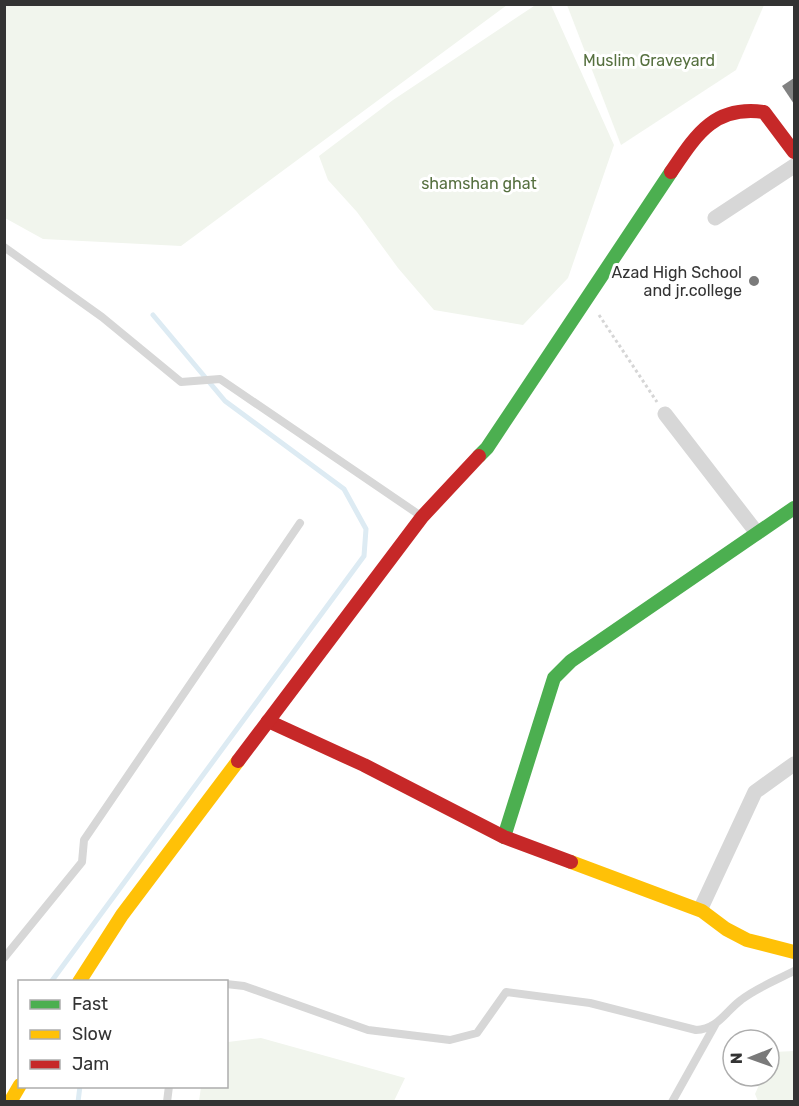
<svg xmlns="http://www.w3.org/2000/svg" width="799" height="1106" viewBox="0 0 799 1106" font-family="Rubik,sans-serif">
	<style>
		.green { fill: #f1f5ed }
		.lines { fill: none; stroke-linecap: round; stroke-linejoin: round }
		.stream { stroke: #ddebf3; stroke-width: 5 }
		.building { fill: #818181 }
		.path { stroke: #d6d6d6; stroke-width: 3; stroke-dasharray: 3 3; stroke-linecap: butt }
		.lane { stroke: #d7d7d7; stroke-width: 8 }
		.street { stroke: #d7d7d7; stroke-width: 15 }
		.fast { stroke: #4caf50; stroke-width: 14 }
		.slow { stroke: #ffc107; stroke-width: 14 }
		.jam { stroke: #c62828; stroke-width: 14 }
		.poi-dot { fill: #7a7a7a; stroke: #fff; stroke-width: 2 }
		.labels { text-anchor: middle; stroke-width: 6; stroke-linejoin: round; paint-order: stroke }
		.park-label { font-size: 16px; fill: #56703f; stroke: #fff }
		.poi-label { font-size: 16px; fill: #333; stroke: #fff; text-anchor: end }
	</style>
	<rect width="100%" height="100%" fill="#fff"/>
	<!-- green -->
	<g class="green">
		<polygon points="537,4 551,5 614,145 568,278 523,325 434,310 398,268 357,212 328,180 319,156 393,100"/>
		<polygon points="4,5 5,4 507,5 181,246 43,239 5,218"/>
		<polygon points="567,5 764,5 736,70 621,145"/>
		<polygon points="261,1038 405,1078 394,1101 199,1101 201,1087 226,1086 228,1042"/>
		<polygon points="794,1051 794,1101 758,1101 755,1094 763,1076 769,1076 769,1063 774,1052"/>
	</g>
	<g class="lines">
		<!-- stream -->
		<g class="stream">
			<polyline points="51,982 364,556 366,529 344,489 225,401 153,315"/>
			<polyline points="78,1102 80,1086"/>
		</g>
	</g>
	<!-- building -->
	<polygon class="building" points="794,78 794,104 782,86"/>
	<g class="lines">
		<!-- path -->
		<polyline class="path" points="599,315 657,402"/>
		<!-- lane -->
		<g class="lane">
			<polyline points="4,247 102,317 181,382 220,379 421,516"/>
			<polyline points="4,958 82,862 84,840 300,523"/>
			<path d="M226,984L244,986L368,1030L450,1040L477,1033L506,992L590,1003L696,1030C718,1029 725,1012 741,1000C756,988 777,980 794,971"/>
			<polyline points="167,1102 169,1086"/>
			<polyline points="672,1102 715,1025"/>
		</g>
		<!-- street -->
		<g class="street">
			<polyline points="715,218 794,166"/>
			<polyline points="665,414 757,533"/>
			<polyline points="701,908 755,792 794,764"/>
		</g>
		<!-- fast -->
		<g class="fast">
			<polyline points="479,456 487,448 671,172"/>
			<polyline points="504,837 554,678 571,661 794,508"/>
		</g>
		<!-- slow -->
		<g class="slow">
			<polyline points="571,862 702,911 726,929 747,940 794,952"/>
			<polyline points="79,982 122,915 238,761"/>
			<polyline points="10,1102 20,1085"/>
		</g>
		<!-- jam -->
		<g class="jam">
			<path d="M671,172C696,135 714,105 764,112L794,152"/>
			<polyline points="268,721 364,765 504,837 571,862"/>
			<polyline points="238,761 422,517 479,456"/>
		</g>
	</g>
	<!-- markers -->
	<circle class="poi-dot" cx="754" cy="281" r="6"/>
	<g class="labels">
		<!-- park labels -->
		<g class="park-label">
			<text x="649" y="66">Muslim Graveyard</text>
			<text x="479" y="189">shamshan ghat</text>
		</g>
		<!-- poi labels -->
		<g class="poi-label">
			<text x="742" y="278">Azad High School<tspan x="742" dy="18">and jr.college</tspan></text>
		</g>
	</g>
	<!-- border -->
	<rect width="799" height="1106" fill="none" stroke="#333333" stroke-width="12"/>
	<!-- legend -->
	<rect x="18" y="980" width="210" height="108" fill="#ffffff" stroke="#adadad" stroke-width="1.5"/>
	<rect x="30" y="1000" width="30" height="9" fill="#4caf50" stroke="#adadad" stroke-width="1.5"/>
	<text x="72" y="1010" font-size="18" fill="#333333">Fast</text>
	<rect x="30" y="1030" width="30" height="9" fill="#ffc107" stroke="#adadad" stroke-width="1.5"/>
	<text x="72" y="1040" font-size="18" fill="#333333">Slow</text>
	<rect x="30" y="1060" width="30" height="9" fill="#c62828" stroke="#adadad" stroke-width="1.5"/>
	<text x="72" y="1070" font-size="18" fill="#333333">Jam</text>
	<!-- north arrow -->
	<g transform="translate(751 1058) rotate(269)"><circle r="28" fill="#ffffff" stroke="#adadad" stroke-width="1.5"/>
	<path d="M0-4.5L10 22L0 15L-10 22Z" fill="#7a7a7a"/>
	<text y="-9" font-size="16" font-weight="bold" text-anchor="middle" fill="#333333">N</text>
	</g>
</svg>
